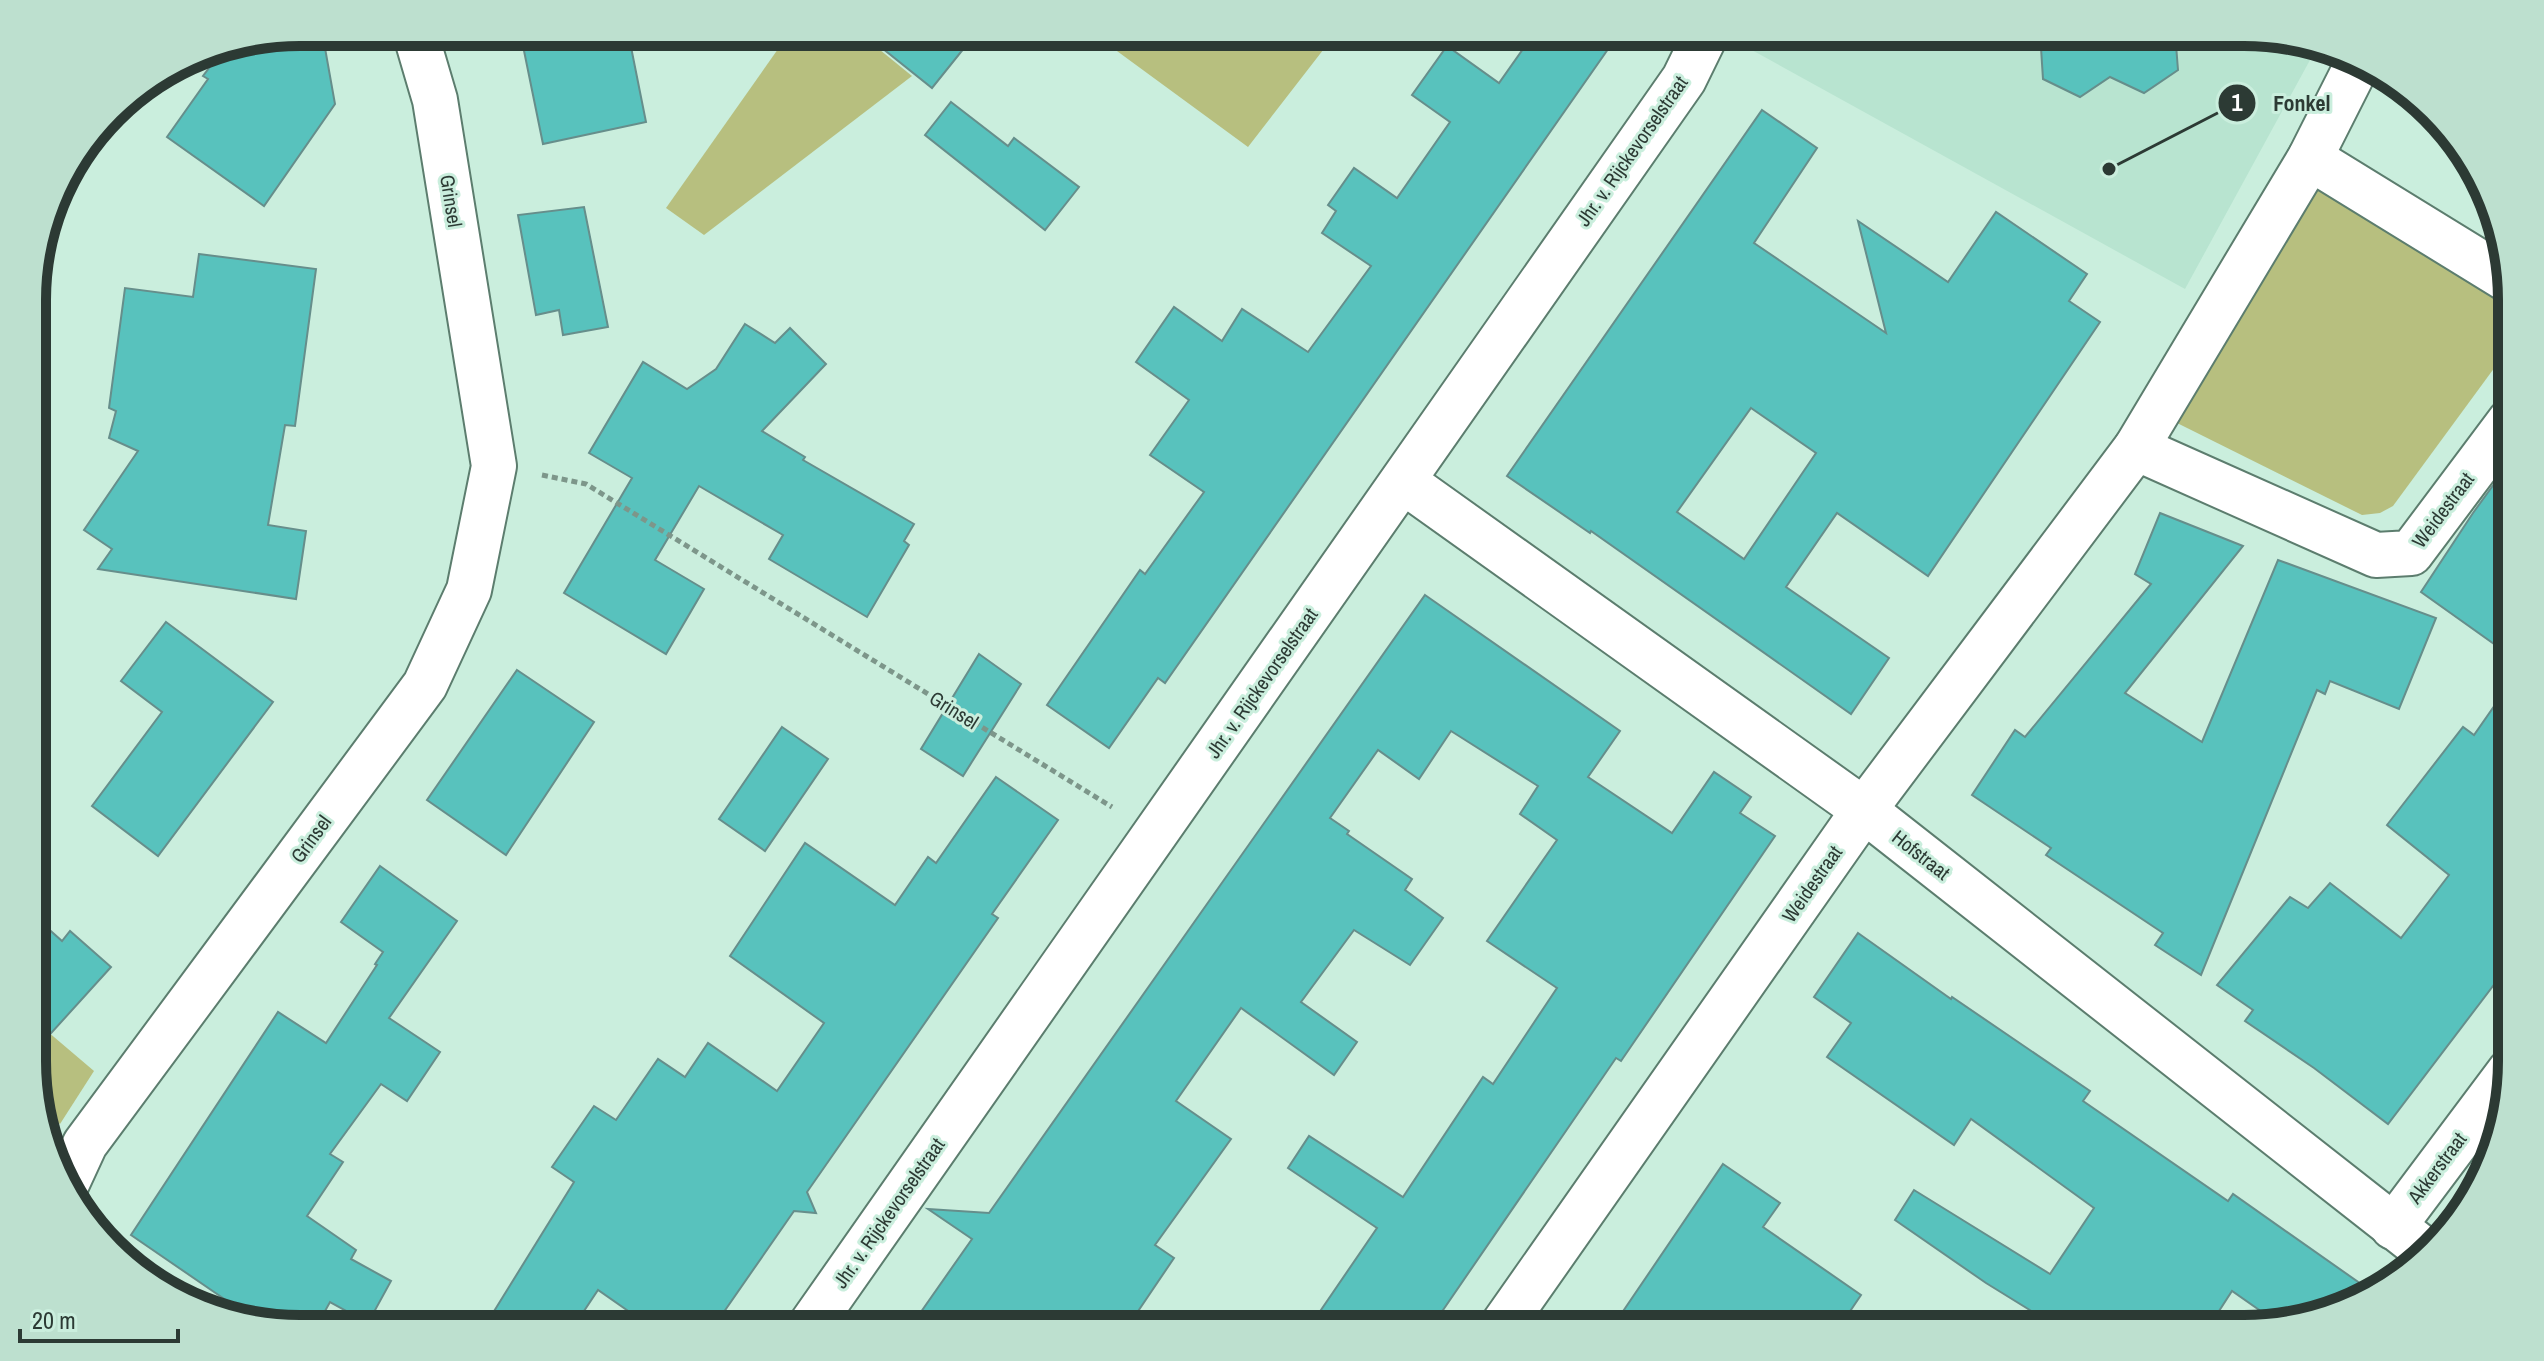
<svg xmlns="http://www.w3.org/2000/svg" width="2544" height="1361" viewBox="0 0 2544 1361" font-family="'Archivo Narrow',sans-serif">
	<style>
		.built { fill: #b8e4d0 }
		.green { fill: #b7bf7f }
		.water { fill: #71d3ec }
		.building { fill: #58c2bd; stroke: #668e8b; stroke-width: 2; fill-rule: evenodd }
		.lines { fill: none; stroke-linecap: round; stroke-linejoin: round }
		.minor-casing { stroke: #5c7d6e; stroke-width: 48 }
		.tertiary-casing { stroke: #5c7d6e; stroke-width: 48 }
		.path { stroke: #7d968a; stroke-width: 5; stroke-dasharray: 6 4; stroke-linecap: butt }
		.minor { stroke: #fff; stroke-width: 44 }
		.tertiary { stroke: #fff; stroke-width: 44 }
		.labels { text-anchor: middle; stroke-width: 6; stroke-linejoin: round; paint-order: stroke }
		.street-label { font-size: 20px; fill: #2c3a34; stroke: #caeedd }
		.rim { fill: none; stroke: #2c3a34; stroke-width: 10 }
		.leader { fill: none; stroke: #2c3a34; stroke-width: 3 }
		.callout-dot { fill: #2c3a34; stroke: #caeedd; stroke-width: 3 }
		.mark-label { font-size: 24px; text-anchor: middle; font-weight: bold; fill: #fff }
		.callout-label { font-size: 22px; text-anchor: middle; font-weight: bold; fill: #2c3a34; stroke: #caeedd; stroke-width: 6; stroke-linejoin: round; paint-order: stroke }
	</style>
	<rect width="100%" height="100%" fill="#caeedd"/>
	<!-- built -->
	<polygon class="built" points="1756,32 2244,32 2316,49 2185,289 1750,49"/>
	<!-- green -->
	<g class="green">
		<polygon points="790,32 858,32 912,76 704,235 666,208"/>
		<polygon points="1091,32 1195,32 1230,47 1255,39 1260,32 1337,32 1248,147"/>
		<polygon points="2312,181 2496,296 2508,316 2506,352 2393,506 2380,513 2362,515 2165,417"/>
		<polygon points="34,1020 94,1071 60,1124 38,1107 34,1097"/>
	</g>
	<!-- water -->
	<polygon class="water" points="1195,32 1260,32 1255,39 1230,47"/>
	<!-- building -->
	<g class="building">
		<polygon points="302,32 325,48 335,104 264,206 167,137 208,79 203,76 225,47"/>
		<polygon points="568,32 628,32 646,122 543,144 522,41"/>
		<polygon points="862,32 977,32 932,88"/>
		<polygon points="1535,32 1620,32 1165,683 1158,678 1109,748 1047,705 1140,570 1145,574 1204,492 1150,455 1189,400 1136,362 1174,307 1222,341 1242,309 1308,352 1371,266 1322,233 1336,211 1328,205 1354,168 1397,198 1450,122 1412,95 1447,46 1499,83"/>
		<polygon points="2040,32 2175,32 2178,70 2144,93 2110,77 2080,97 2043,79"/>
		<polygon points="951,102 1008,146 1014,138 1079,187 1045,230 925,135"/>
		<path d="M1762,110L1817,148L1754,243L1886,333L1858,221L1948,282L1996,212L2087,274L2069,301L2100,322L1928,576L1837,513L1786,587L1889,658L1851,714L1591,531L1590,533L1507,476ZM1751,408L1816,453L1744,559L1677,512Z"/>
		<polygon points="584,207 608,327 563,335 559,310 536,315 518,215"/>
		<polygon points="199,254 316,269 295,426 285,425 268,525 306,531 296,599 98,569 112,549 84,530 138,451 109,438 116,411 109,408 125,288 193,297"/>
		<polygon points="745,324 775,343 790,328 826,364 762,431 805,457 803,460 914,524 904,541 909,545 867,617 769,559 783,535 699,486 655,560 704,589 666,654 564,593 632,478 589,453 643,362 687,389 716,369"/>
		<polygon points="2510,462 2510,518 2511,656 2421,592 2473,513"/>
		<polygon points="2160,513 2243,546 2125,693 2202,742 2278,560 2436,618 2399,709 2330,681 2325,694 2317,690 2201,975 2155,945 2163,933 2046,855 2051,848 1972,795 2015,730 2025,737 2151,584 2135,574"/>
		<polygon points="1425,595 1620,731 1588,777 1672,833 1714,772 1751,797 1740,813 1775,836 1621,1061 1616,1058 1430,1329 1308,1329 1377,1228 1288,1168 1309,1136 1403,1197 1483,1077 1493,1084 1557,988 1487,941 1557,840 1520,814 1538,786 1451,731 1419,779 1378,750 1330,818 1349,831 1347,834 1412,879 1405,890 1443,918 1410,965 1354,930 1301,1002 1357,1042 1334,1075 1241,1008 1176,1101 1231,1139 1155,1245 1174,1258 1126,1329 909,1329 972,1239 928,1209 989,1213"/>
		<polygon points="166,622 273,702 158,856 92,806 162,712 121,681"/>
		<polygon points="979,654 1021,684 963,776 921,749"/>
		<polygon points="517,670 594,722 506,855 427,800"/>
		<polygon points="2511,682 2512,961 2388,1124 2314,1068 2245,1021 2253,1010 2217,985 2290,897 2308,908 2330,883 2401,938 2449,875 2387,825 2463,727 2474,735"/>
		<polygon points="782,727 828,759 765,851 719,819"/>
		<polygon points="996,777 1058,820 992,914 998,918 807,1192 816,1213 794,1211 712,1329 654,1329 598,1290 572,1329 483,1329 574,1182 552,1167 594,1106 616,1120 658,1059 685,1077 708,1043 777,1091 824,1023 730,956 805,843 895,905 928,857 936,863"/>
		<polygon points="380,866 457,921 389,1018 440,1052 407,1101 381,1084 330,1154 343,1162 307,1216 356,1250 351,1259 391,1281 368,1323 330,1302 315,1329 300,1329 229,1312 233,1305 131,1235 278,1012 326,1043 377,965 375,964 383,952 341,922"/>
		<polygon points="34,916 62,941 70,931 111,967 34,1052"/>
		<polygon points="1858,933 1951,999 1952,997 2090,1091 2083,1101 2228,1201 2233,1194 2371,1291 2284,1321 2275,1321 2232,1291 2208,1328 2059,1328 1986,1283 1895,1220 1914,1190 2050,1274 2094,1208 1971,1119 1954,1145 1827,1057 1851,1023 1814,997"/>
		<polygon points="1723,1164 1780,1203 1763,1227 1861,1295 1838,1329 1611,1329"/>
	</g>
	<g class="lines">
		<defs>
			<g id="minor">
				<polyline points="2310,158 2510,281"/>
				<polyline points="2136,448 2376,555 2411,553 2510,421"/>
				<polyline points="1403,481 1864,810 2423,1249"/>
				<polyline points="2393,1227 2510,1071"/>
				<polyline points="808,1329 1684,79 1707,32"/>
				<polyline points="1500,1329 1864,810 2136,448 2310,158 2360,59"/>
			</g>
			<polyline id="tertiary" points="67,1183 85,1144 425,685 469,590 494,466 435,100 415,32"/>
		</defs>
		<!-- minor casing -->
		<use href="#minor" class="minor-casing"/>
		<!-- tertiary casing -->
		<use href="#tertiary" class="tertiary-casing"/>
		<!-- path -->
		<polyline class="path" points="542,475 586,484 1112,807"/>
		<!-- minor -->
		<use href="#minor" class="minor"/>
		<!-- tertiary -->
		<use href="#tertiary" class="tertiary"/>
	</g>
	<g class="labels">
		<!-- street labels -->
		<g class="street-label">
			<text transform="translate(1632 151) rotate(-55)" y="7">Jhr. v. Rijckevorselstraat</text>
			<text transform="translate(451 201) rotate(81)" y="7">Grinsel</text>
			<text transform="translate(2443 510) rotate(-53)" y="7">Weidestraat</text>
			<text transform="translate(1262 683) rotate(-55)" y="7">Jhr. v. Rijckevorselstraat</text>
			<text transform="translate(954 710) rotate(32)" y="7">Grinsel</text>
			<text transform="translate(311 839) rotate(-54)" y="7">Grinsel</text>
			<text transform="translate(1921 855) rotate(38)" y="7">Hofstraat</text>
			<text transform="translate(1812 884) rotate(-55)" y="7">Weidestraat</text>
			<text transform="translate(2437 1168) rotate(-53)" y="7">Akkerstraat</text>
			<text transform="translate(889 1213) rotate(-55)" y="7">Jhr. v. Rijckevorselstraat</text>
		</g>
	</g>
	<!-- crop -->
	<path d="M0 0H2544V1361H0ZM300 46H2244A254 254 0 0 1 2498 300V1061A254 254 0 0 1 2244 1315H300A254 254 0 0 1 46 1061V300A254 254 0 0 1 300 46Z" fill="#bde0cf" fill-rule="evenodd"/>
	<path class="rim" d="M300 46H2244A254 254 0 0 1 2498 300V1061A254 254 0 0 1 2244 1315H300A254 254 0 0 1 46 1061V300A254 254 0 0 1 300 46Z"/>
	<!-- callouts -->
	<path class="leader" d="M2109 169L2237 103"/>
	<g class="callout-dot">
		<circle cx="2109" cy="169" r="8"/>
		<circle cx="2237" cy="103" r="20"/>
	</g>
	<g class="mark-label">
		<text x="2237" y="111">1</text>
	</g>
	<g class="callout-label">
		<text x="2302" y="111">Fonkel</text>
	</g>
	<!-- scale -->
	<path d="M20 1329v12h158v-12" fill="none" stroke="#2c3a34" stroke-width="4"/>
	<text x="32" y="1329" font-size="24" fill="#2c3a34" stroke="#caeedd" stroke-width="6" paint-order="stroke">20 m</text>
</svg>
